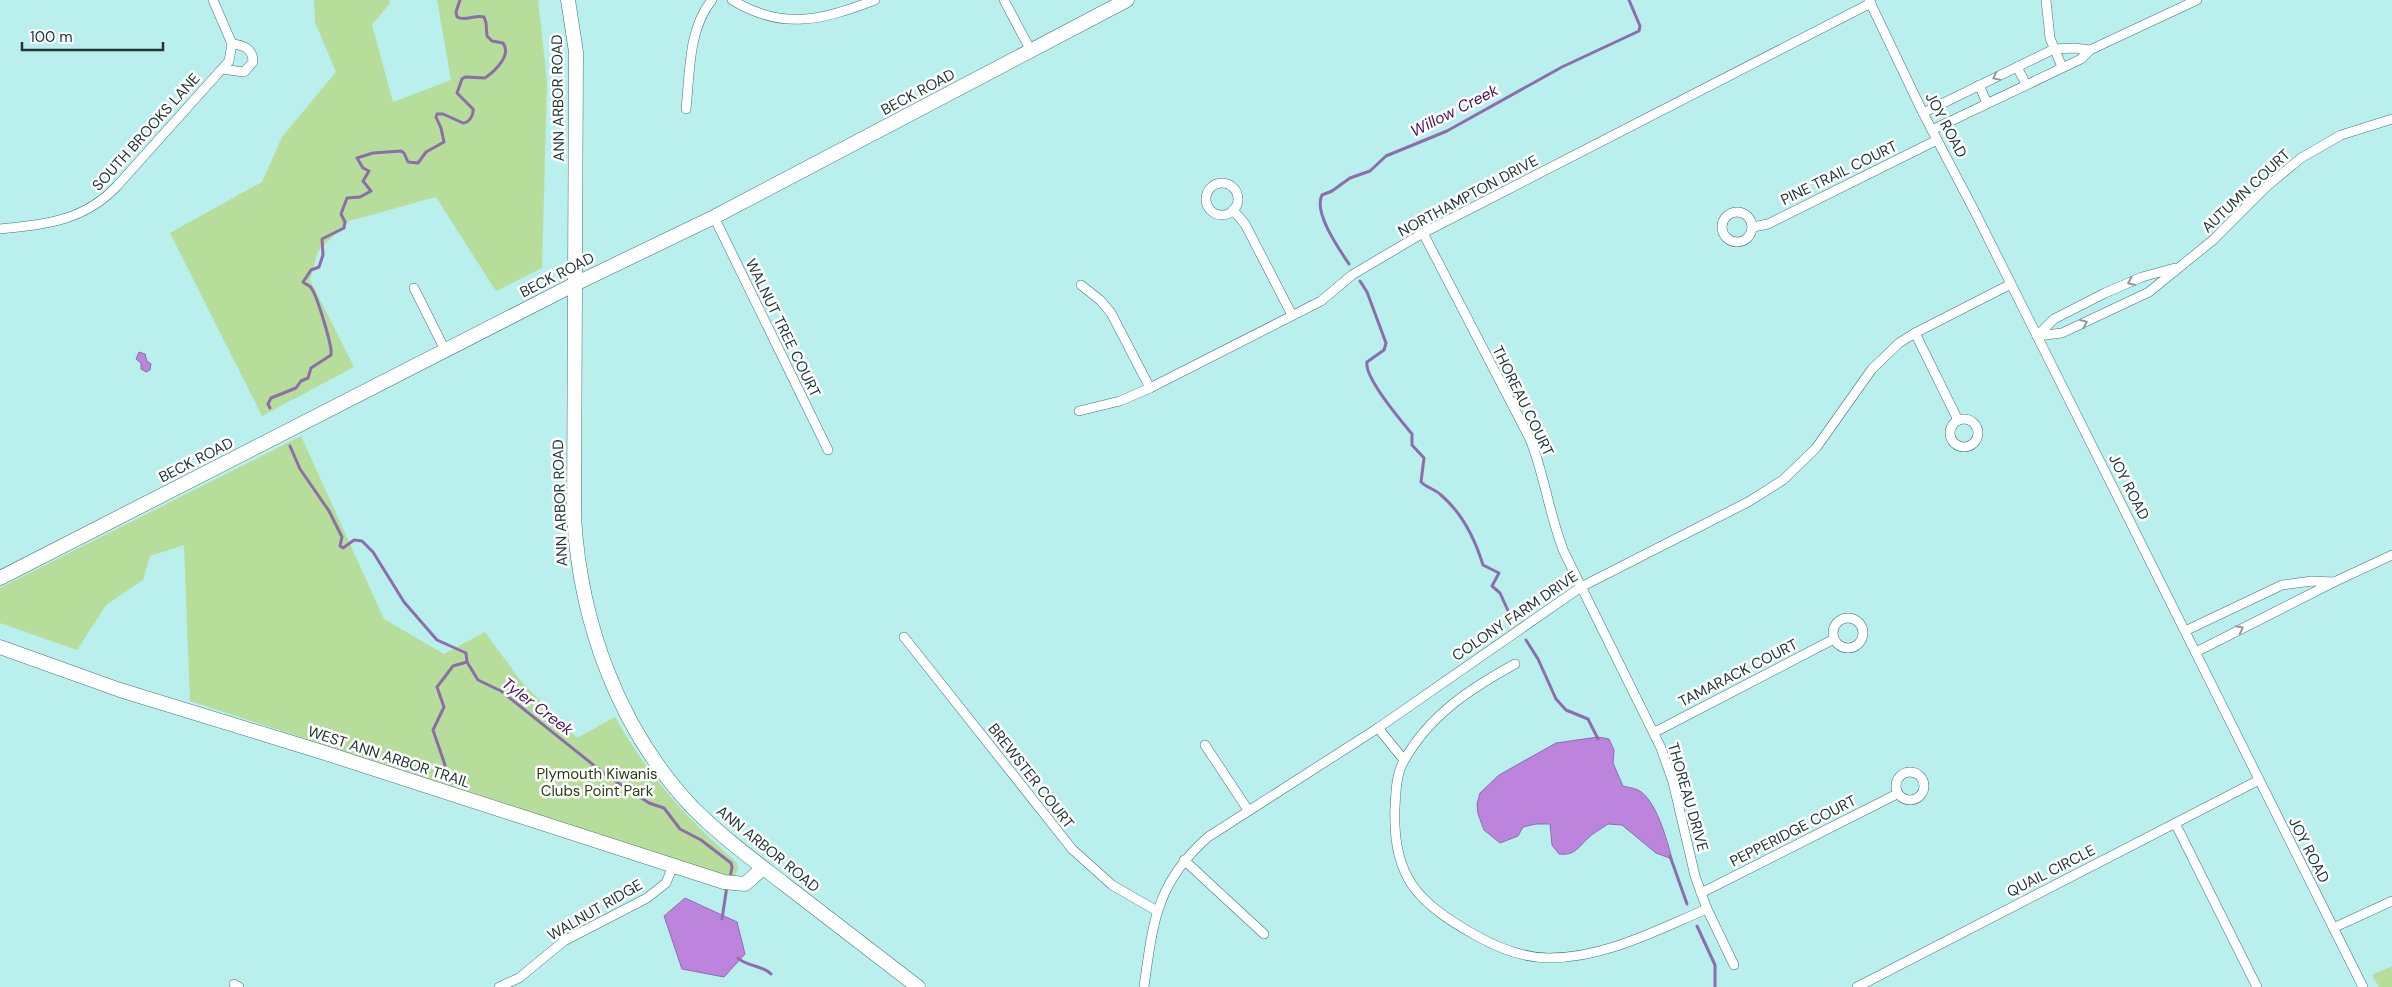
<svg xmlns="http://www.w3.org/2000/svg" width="2392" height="987" viewBox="0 0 2392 987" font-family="'DM Sans',sans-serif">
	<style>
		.green { fill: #b6dd99 }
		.water { fill: #bd84de; stroke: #8e6dab }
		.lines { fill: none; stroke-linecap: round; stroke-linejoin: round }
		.stream { stroke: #8e6dab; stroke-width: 3 }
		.street-casing { stroke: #437674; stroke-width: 10 }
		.secondary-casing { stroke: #437674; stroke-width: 15 }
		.street { stroke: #fff; stroke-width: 9 }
		.secondary { stroke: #fff; stroke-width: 14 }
		.oneway { stroke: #909a9a }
		.labels { text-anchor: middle; stroke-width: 5; stroke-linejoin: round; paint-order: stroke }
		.street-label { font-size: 15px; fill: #213635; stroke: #fff }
		.park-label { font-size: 15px; fill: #2a4018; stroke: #fff }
		.water-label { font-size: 16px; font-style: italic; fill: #4a1263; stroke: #fff }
	</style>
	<rect width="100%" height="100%" fill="#b9efed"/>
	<!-- green -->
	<g class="green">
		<polygon points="314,0 389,0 390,3 372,25 393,102 451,80 437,0 538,0 547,81 542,268 496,291 436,197 349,221 318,251 310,280 354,367 262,416 170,233 262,182 282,137 336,72 315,22"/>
		<path d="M301,436L384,619L444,654L485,632L520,680L577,738L615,717C649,777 686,818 737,863L738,868L735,876L731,877L190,701L184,545L150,556L143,580L106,605L77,650L0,623V588Z"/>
		<polygon points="2392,966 2392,987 2379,987 2372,975"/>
	</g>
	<!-- water -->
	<g class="water">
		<polygon points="139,352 145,354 147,361 151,364 150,370 146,372 141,369 141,363 136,359"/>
		<path d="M1598,737L1609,739L1614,750L1613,763L1623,786C1627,787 1634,788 1638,790C1656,799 1667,840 1672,859L1656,853L1622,825L1608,824C1601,829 1593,833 1587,839C1578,848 1574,856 1559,854L1552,845L1550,824H1536L1523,827L1518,836L1500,843L1484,830L1478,814L1477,804L1480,793L1499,775L1556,743Z"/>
		<polygon points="685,898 737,922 745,954 724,977 682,969 664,916"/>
	</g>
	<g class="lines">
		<!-- stream -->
		<g class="stream">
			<path d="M1349,264C1339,249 1313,212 1322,195L1332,191L1350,178L1370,171L1386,156L1447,131L1562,67L1639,31L1640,26L1629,0"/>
			<path d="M1360,281L1367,292L1386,343L1384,350L1367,362C1364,377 1401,421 1412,434V445L1424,458L1421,482C1427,488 1435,489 1441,495C1462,513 1475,539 1483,565L1499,573L1492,586L1500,593L1510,615"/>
			<path d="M270,408L268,404L271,398L296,388L301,381L308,378L311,368L331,355C333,347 317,297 312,289C310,285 306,285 303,282L311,270L319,267L323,255L322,239L344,228L345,222L341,214L347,198L360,197L371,191L363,181L369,171L363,168L357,158L373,153L401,151L404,153L408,162L418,163L426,152L444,142L441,128L436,117L437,114H443L463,123C469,123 474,115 473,109L457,93L462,79L465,77L485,78C495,71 512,55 503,43L492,41L487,36L486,23L484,17C475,14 466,22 457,17L456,12L460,0"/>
			<polyline points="290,446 300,469 329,511 342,537 340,546 343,548 354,540 362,541 373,552 404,602 437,640 466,653 467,662 478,680 501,691 606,775 649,803 664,808 680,829 701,840 731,863 732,867 730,878"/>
			<polyline points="1526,640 1538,659 1556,699 1566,710 1588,719 1598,739"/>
			<polyline points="442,779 445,765 433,730 444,707 437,687 453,666 467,662"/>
			<polyline points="1670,856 1687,904"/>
			<polyline points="722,919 727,886"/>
			<polyline points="1697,926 1715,965 1715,987"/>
			<path d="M738,958C747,967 763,965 771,974"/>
		</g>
		<defs>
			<g id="street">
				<path d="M732,0C783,31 822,20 875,0"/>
				<polyline points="1004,0 1031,51"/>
				<polyline points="1869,0 1923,113 1975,212 2363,987"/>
				<polyline points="2046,0 2050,38 2062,67"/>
				<polyline points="2017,67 2026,84"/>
				<path d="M222,69L244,72L253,62C253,49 244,45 232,44"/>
				<polyline points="1979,85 1987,103"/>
				<path d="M686,109C690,73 688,29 712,0"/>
				<polyline points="1923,113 2054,49 2074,48 2090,50"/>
				<polyline points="1932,130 2081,59 2090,50 2197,0"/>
				<circle cx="1222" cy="199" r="16"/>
				<polyline points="1233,210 1245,224 1292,315"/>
				<circle cx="1737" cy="227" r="15"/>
				<polyline points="714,217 828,450"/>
				<polyline points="1753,227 1768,224 1937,140"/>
				<path d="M0,229C47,224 84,221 117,186L229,61L232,44L213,0"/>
				<path d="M1423,233L1530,439C1545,476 1549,515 1564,552L1661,748L1673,782L1695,876L1707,909L1734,965"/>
				<polyline points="1081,285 1100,300 1111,313 1150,388"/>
				<polyline points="414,288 445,350"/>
				<polyline points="1915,333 1958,420"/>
				<polyline points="2037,336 2062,333 2149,292 2213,240 2266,187 2301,158 2341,135 2392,119"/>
				<polyline points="2037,336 2054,319 2105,293 2142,277 2175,268"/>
				<polyline points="1079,411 1120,401 1150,388 1321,301 1352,275 1423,233 1871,3"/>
				<circle cx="1964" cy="433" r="14"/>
				<polyline points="2334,582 2392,555"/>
				<circle cx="1848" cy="633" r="15"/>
				<polyline points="2185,631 2282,585 2312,581 2334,582 2196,652"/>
				<polyline points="904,637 1072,849 1112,885 1157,911"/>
				<path d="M1515,664C1471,688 1430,715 1405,759C1396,773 1396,791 1395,807C1392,877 1417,902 1475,935C1498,948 1522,958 1549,958C1605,958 1657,930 1707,909"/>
				<polyline points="1378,728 1404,760"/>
				<polyline points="1655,732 1834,639"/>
				<polyline points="1205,745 1248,810"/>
				<circle cx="1910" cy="786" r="14"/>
				<polyline points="2175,823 2257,987"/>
				<polyline points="1184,860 1264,934"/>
				<polyline points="1701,893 1897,794"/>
				<polyline points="2333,928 2392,901"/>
				<polyline points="234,984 239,987"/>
				<polyline points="499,987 519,978 564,941 647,898 666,883 673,866"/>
				<path d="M1144,987C1153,922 1156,883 1208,837L1378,728L1581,587L1748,502L1783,480L1816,448L1872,369L1899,343L1915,333L2011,284"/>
				<polyline points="1857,987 2259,780"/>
			</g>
			<g id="secondary">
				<path d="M568,0L576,52L574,516C580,623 619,730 693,808C721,836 752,859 783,883C828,918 873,952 918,987"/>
				<polyline points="0,578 575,284 714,217 1127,0"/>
				<polyline points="0,647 120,690 322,752 724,882 745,884 763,868"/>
			</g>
		</defs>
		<!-- street casing -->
		<use href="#street" class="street-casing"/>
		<!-- secondary casing -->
		<use href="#secondary" class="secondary-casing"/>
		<!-- street -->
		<use href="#street" class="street"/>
		<!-- secondary -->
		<use href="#secondary" class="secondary"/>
	</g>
	<!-- one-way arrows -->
	<defs><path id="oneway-chevron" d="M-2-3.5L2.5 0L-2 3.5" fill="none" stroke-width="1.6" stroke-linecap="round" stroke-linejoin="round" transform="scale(1.25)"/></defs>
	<g class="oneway">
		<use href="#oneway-chevron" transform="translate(1996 77) rotate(154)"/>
		<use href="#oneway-chevron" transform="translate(2131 282) rotate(156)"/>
		<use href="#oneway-chevron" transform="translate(2084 323) rotate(-25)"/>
		<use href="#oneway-chevron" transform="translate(2240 629) rotate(-27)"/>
	</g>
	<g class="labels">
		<!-- street labels -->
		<g class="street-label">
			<text transform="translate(918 92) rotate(-28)" y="5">BECK ROAD</text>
			<text transform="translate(558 98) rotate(-91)" y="5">ANN ARBOR ROAD</text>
			<text transform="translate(1946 125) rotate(62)" y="5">JOY ROAD</text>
			<text transform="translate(146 132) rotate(-48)" y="5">SOUTH BROOKS LANE</text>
			<text transform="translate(1839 173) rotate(-26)" y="5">PINE TRAIL COURT</text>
			<text transform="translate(2246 191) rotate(-43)" y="5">AUTUMN COURT</text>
			<text transform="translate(1468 196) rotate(-28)" y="5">NORTHAMPTON DRIVE</text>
			<text transform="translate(557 275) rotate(-27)" y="5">BECK ROAD</text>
			<text transform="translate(783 328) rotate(64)" y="5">WALNUT TREE COURT</text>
			<text transform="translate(1523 401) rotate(64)" y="5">THOREAU COURT</text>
			<text transform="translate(196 460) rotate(-27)" y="5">BECK ROAD</text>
			<text transform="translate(2129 487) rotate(63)" y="5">JOY ROAD</text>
			<text transform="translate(560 503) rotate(-92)" y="5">ANN ARBOR ROAD</text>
			<text transform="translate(1515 616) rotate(-34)" y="5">COLONY FARM DRIVE</text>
			<text transform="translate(1738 673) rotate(-27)" y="5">TAMARACK COURT</text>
			<text transform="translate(389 757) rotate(18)" y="5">WEST ANN ARBOR TRAIL</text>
			<text transform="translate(1031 776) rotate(52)" y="5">BREWSTER COURT</text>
			<text transform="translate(1688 797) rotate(74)" y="5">THOREAU DRIVE</text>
			<text transform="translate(1793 831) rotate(-27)" y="5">PEPPERIDGE COURT</text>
			<text transform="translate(768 849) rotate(39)" y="5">ANN ARBOR ROAD</text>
			<text transform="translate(2309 850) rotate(63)" y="5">JOY ROAD</text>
			<text transform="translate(2051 871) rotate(-27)" y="5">QUAIL CIRCLE</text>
			<text transform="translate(595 910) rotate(-30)" y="5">WALNUT RIDGE</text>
		</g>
		<!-- park labels -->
		<g class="park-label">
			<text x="597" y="779">Plymouth Kiwanis<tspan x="597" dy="17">Clubs Point Park</tspan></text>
		</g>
		<!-- water labels -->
		<g class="water-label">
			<text transform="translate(1454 110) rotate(-27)" y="6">Willow Creek</text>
			<text transform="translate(538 706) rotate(37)" y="6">Tyler Creek</text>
		</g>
	</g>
	<!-- scale -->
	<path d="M22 42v8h141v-8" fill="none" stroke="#213635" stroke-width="2.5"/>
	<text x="30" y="42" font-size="15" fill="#213635" stroke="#ffffff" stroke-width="4" paint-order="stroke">100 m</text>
</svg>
